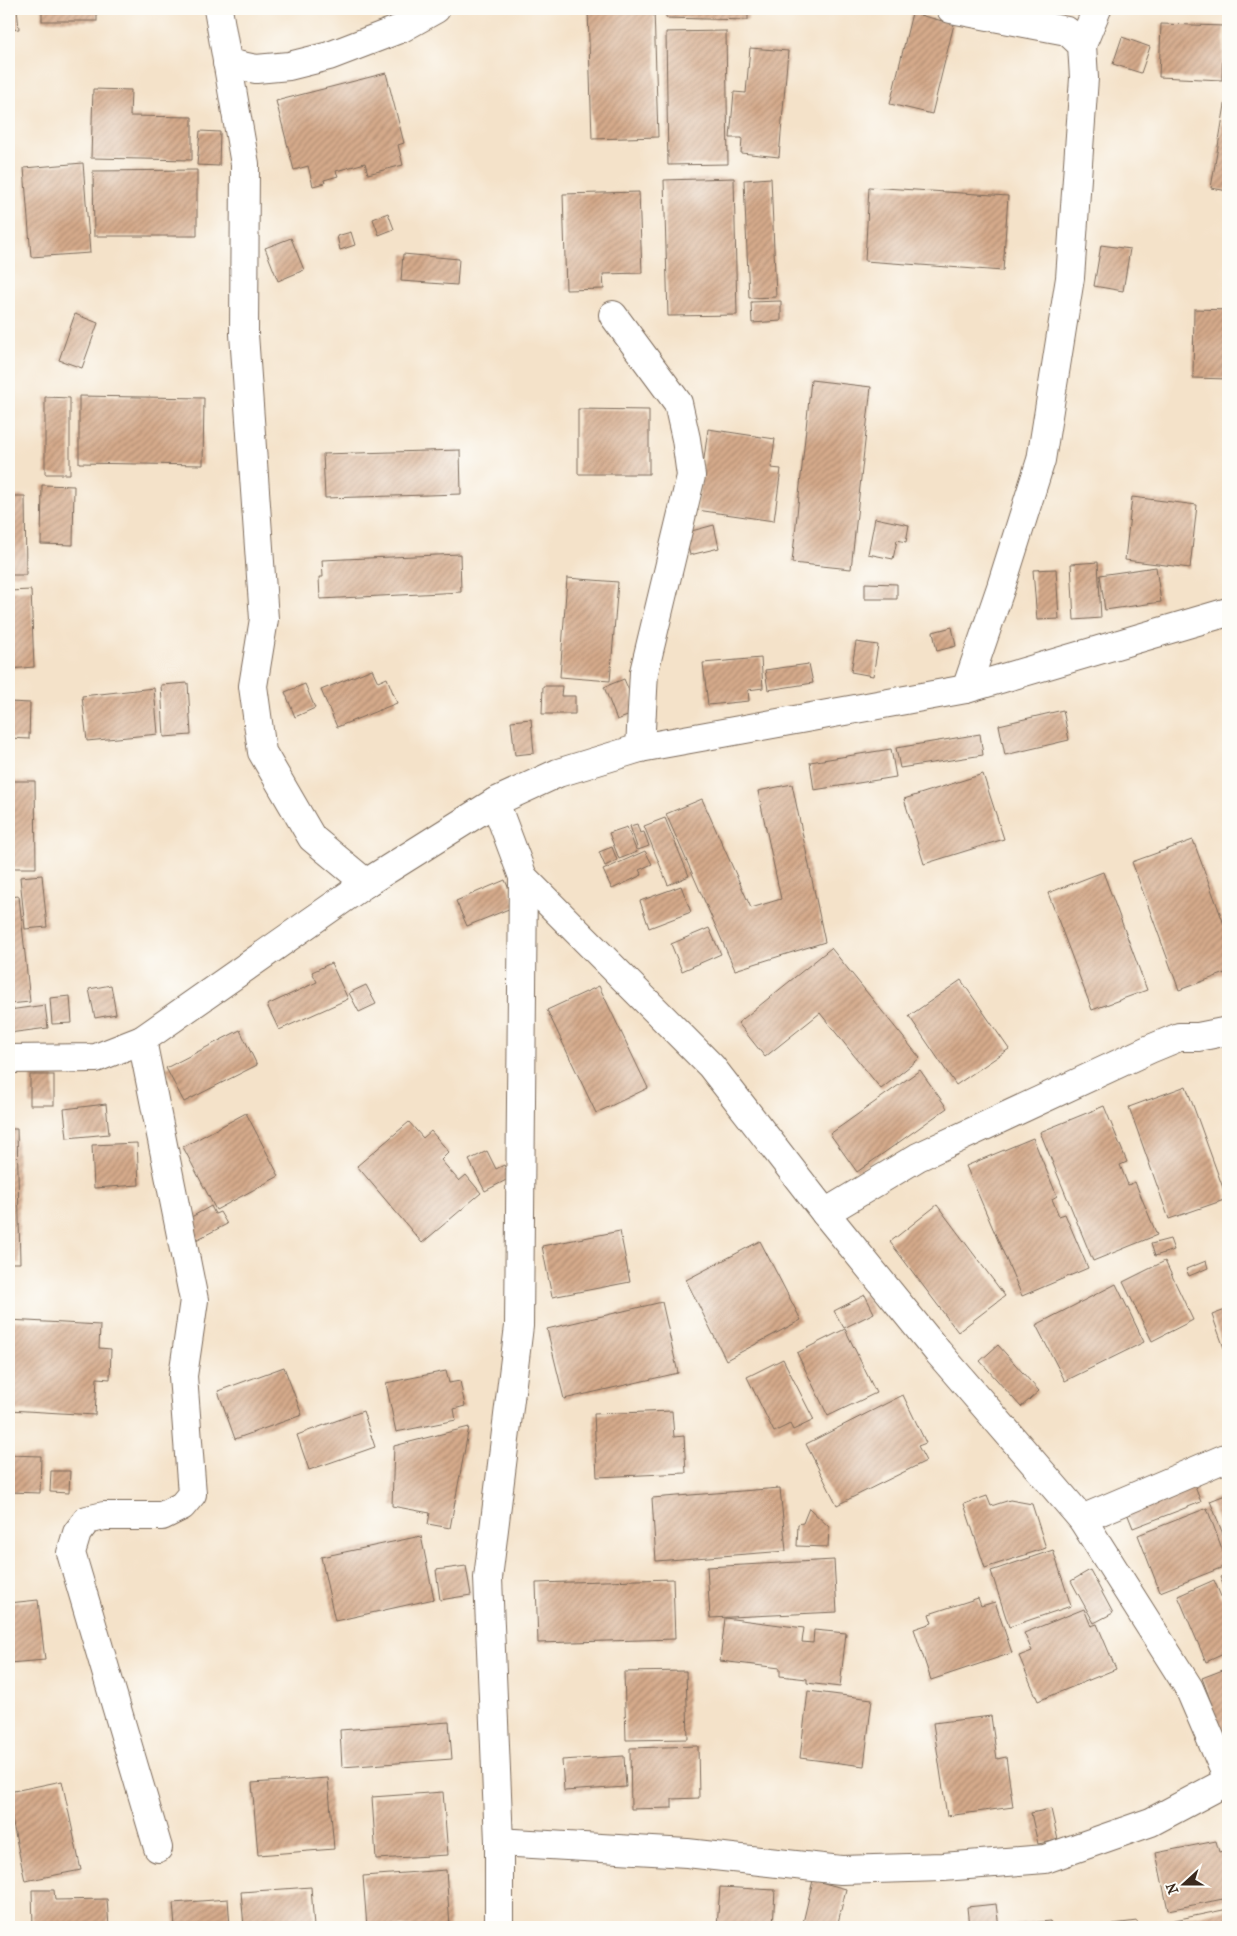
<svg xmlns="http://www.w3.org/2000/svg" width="1237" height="1936" viewBox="0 0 1237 1936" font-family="'IM FELL French Canon',serif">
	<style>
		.building { fill: url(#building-hatch) }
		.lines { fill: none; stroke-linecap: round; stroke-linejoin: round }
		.street-casing { stroke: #7c6a5a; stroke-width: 30 }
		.street { stroke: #fff; stroke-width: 28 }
	</style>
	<defs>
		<pattern id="building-hatch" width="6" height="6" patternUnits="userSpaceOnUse" patternTransform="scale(1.25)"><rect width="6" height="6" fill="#d5aa8b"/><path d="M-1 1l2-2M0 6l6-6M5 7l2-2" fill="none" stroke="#ae8b71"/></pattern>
	</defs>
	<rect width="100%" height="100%" fill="#fdfcf7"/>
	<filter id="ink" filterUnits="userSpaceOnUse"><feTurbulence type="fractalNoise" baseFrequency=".02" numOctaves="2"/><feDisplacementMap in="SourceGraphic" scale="10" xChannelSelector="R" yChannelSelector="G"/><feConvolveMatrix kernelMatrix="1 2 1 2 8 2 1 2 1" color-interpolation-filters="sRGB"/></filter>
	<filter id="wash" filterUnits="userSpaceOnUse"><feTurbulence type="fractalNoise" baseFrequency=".0096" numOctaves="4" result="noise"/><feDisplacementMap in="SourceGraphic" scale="20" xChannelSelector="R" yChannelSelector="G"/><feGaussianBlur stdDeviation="1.12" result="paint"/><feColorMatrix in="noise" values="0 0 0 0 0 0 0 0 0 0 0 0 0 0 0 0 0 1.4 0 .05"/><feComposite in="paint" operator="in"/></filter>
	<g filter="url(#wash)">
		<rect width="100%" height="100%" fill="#f4e2c9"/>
		<g id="blocks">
			<!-- building -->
			<g class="building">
				<polygon points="9,9 17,9 19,29 9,30"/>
				<rect x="42" y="9" width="55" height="12"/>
				<polygon points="588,9 654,9 658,137 592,139"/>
				<polygon points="666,9 733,9 733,11 748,12 748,20 666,18"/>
				<polygon points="912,13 954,24 932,114 890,104"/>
				<polygon points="1161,24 1224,26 1222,80 1159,77"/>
				<polygon points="726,31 728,164 668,165 666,32"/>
				<polygon points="1122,37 1150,47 1141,73 1113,64"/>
				<polygon points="750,48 788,51 779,157 741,153 742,138 730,138 734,92 746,93"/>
				<polygon points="386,73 404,143 398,145 403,165 368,174 365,163 336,171 338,176 324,180 325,183 313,186 308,166 294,170 276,101"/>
				<polygon points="93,89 131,90 130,116 192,117 192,160 91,158"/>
				<polygon points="1227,93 1228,93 1228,191 1211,188"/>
				<polygon points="200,131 220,132 219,166 197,165"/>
				<polygon points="83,163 90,253 31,257 24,168"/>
				<polygon points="197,170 197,236 94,236 93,171"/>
				<polygon points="734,178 737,315 668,316 664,180"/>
				<polygon points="771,178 776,297 749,298 744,180"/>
				<polygon points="869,187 1008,196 1003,271 865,261"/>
				<polygon points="639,192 642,273 603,274 604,289 566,290 563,194"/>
				<polygon points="388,213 394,229 379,235 373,219"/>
				<polygon points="351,232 355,245 340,250 337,236"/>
				<polygon points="291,238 304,270 278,281 265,248"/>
				<polygon points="1101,245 1130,249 1123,291 1094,286"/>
				<polygon points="403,254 459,259 457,285 401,281"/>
				<polygon points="781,301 781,321 752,323 751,302"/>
				<polygon points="1194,309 1228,310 1228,379 1193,378"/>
				<polygon points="75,314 98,323 82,368 59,360"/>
				<polygon points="811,380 871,387 851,569 792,563"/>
				<polygon points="79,396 204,398 203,465 79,463"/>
				<polygon points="45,397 70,398 70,474 45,474"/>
				<polygon points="578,409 649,410 649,474 578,474"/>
				<polygon points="708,429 775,439 771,468 781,469 774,521 697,510"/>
				<polygon points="460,450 461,494 325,498 323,454"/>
				<polygon points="42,485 74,486 73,545 41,544"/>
				<polygon points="9,496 25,496 26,575 9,575"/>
				<polygon points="1132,497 1197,505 1190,568 1125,560"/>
				<polygon points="875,518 909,525 906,542 897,540 893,559 868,554"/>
				<polygon points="714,525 719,548 690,555 684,533"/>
				<polygon points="460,554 461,592 320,599 319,577 323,577 322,560"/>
				<polygon points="1098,562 1101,618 1074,620 1071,564"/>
				<polygon points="1156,567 1161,602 1105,610 1100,575"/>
				<polygon points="1056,569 1059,619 1037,620 1033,570"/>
				<polygon points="567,578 618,582 610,681 560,677"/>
				<polygon points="865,583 897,584 897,599 865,599"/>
				<polygon points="31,590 34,667 9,669 9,591"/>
				<polygon points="952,627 956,646 937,651 933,632"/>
				<polygon points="856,642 878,645 873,676 851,672"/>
				<polygon points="761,658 763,688 748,690 749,701 708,705 703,663"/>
				<polygon points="809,664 813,683 768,690 765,670"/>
				<polygon points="372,669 378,682 387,678 397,703 337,727 321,690"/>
				<polygon points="624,679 638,712 617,720 604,687"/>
				<polygon points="188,683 191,735 164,737 161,685"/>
				<polygon points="305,684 315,708 295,717 285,692"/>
				<polygon points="543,686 562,686 561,696 575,696 575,714 542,714"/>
				<polygon points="154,688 158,734 87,741 82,696"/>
				<polygon points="9,702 30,703 29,739 9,738"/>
				<polygon points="1063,710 1069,740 1005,755 999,725"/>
				<polygon points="531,719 534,753 515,755 511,721"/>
				<polygon points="980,734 983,755 900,768 896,748"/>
				<polygon points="891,749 896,777 814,790 810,762"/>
				<polygon points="983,774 1004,839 924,864 904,799"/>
				<polygon points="9,781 35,781 36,868 9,868"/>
				<polygon points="792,784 825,942 735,970 666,814 702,799 751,908 781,899 758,791"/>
				<polygon points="665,818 689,876 668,885 644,826"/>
				<polygon points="637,824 640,833 644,832 649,846 638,850 630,826"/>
				<polygon points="627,827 637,852 619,859 609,833"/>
				<polygon points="1193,840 1228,935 1228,972 1179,990 1132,862"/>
				<polygon points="612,847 617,860 605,866 599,852"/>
				<polygon points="645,851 652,864 639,870 642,875 612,889 603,870"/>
				<polygon points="1103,872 1147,990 1092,1010 1048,893"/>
				<polygon points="42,875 47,927 25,929 20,877"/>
				<polygon points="505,880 516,906 467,926 456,901"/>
				<polygon points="681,886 691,912 649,928 640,901"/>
				<polygon points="19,896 30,1002 9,1004 9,897"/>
				<polygon points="709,928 721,954 682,971 671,944"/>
				<polygon points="831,948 920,1058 881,1089 820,1013 765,1057 738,1023"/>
				<polygon points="331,963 348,999 279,1030 267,1005 317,982 312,972"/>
				<polygon points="961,980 1009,1049 956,1085 909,1016"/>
				<polygon points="111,985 116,1014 95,1018 89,989"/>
				<polygon points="366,985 376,1004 359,1012 349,993"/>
				<polygon points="599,986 648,1088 596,1113 547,1010"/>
				<polygon points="70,996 72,1023 52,1024 50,998"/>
				<polygon points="45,1005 48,1028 9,1033 9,1010"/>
				<polygon points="240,1030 257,1065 184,1102 166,1068"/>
				<polygon points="920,1070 947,1108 857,1172 830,1134"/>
				<rect x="30" y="1075" width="24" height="30"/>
				<polygon points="1186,1086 1227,1199 1169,1219 1129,1107"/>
				<polygon points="106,1104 109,1134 67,1138 64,1109"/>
				<polygon points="1104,1106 1127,1162 1120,1165 1128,1185 1135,1182 1157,1235 1093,1261 1040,1132"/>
				<polygon points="246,1113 279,1176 216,1210 183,1147"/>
				<polygon points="409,1122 423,1138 431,1131 449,1152 441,1160 459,1181 466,1175 481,1193 422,1243 357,1166"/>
				<polygon points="9,1129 17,1129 20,1263 9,1263"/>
				<polygon points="1033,1138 1057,1196 1052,1199 1059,1216 1065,1214 1088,1268 1022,1296 966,1166"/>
				<polygon points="137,1143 139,1185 94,1188 92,1145"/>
				<polygon points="487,1151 496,1169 504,1165 510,1178 485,1191 469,1160"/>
				<polygon points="937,1205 1005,1296 958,1332 890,1242"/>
				<polygon points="211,1206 215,1214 220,1212 227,1224 196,1240 186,1220"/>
				<polygon points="620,1231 630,1282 552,1297 542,1246"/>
				<polygon points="1170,1239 1174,1250 1155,1256 1151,1244"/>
				<polygon points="760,1241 801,1320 726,1360 686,1280"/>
				<polygon points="1165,1261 1193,1320 1152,1341 1123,1282"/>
				<polygon points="1206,1261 1208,1268 1189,1276 1186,1269"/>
				<polygon points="1116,1284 1144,1342 1065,1381 1036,1325"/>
				<polygon points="865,1295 874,1313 844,1328 834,1311"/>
				<polygon points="662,1302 678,1373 564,1399 547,1329"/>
				<polygon points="1228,1309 1228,1359 1212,1315"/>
				<polygon points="9,1320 100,1325 99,1348 111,1349 110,1379 97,1378 95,1415 9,1410"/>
				<polygon points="845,1329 876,1393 828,1416 797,1353"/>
				<polygon points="998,1345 1039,1391 1021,1407 980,1361"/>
				<polygon points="783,1359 814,1420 793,1430 790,1424 774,1432 747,1377"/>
				<polygon points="284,1367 302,1415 235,1439 218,1391"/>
				<polygon points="446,1371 449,1383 460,1381 465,1406 454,1409 456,1420 396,1432 386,1383"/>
				<polygon points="903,1395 926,1443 918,1446 926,1461 837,1505 806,1444"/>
				<polygon points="363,1411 375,1447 309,1470 297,1435"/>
				<polygon points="672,1411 674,1437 684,1436 686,1473 597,1477 594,1414"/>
				<polygon points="469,1427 450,1528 428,1524 430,1513 392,1506 394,1446"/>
				<polygon points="9,1455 41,1456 40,1493 9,1492"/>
				<polygon points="51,1471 70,1471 69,1493 50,1492"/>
				<polygon points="1193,1482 1201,1502 1133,1528 1125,1508"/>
				<polygon points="780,1488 786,1551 656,1561 652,1498"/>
				<polygon points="1228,1494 1228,1547 1210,1501"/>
				<polygon points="987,1496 991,1506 1010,1500 1032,1504 1046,1548 985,1568 964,1504"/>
				<polygon points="809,1508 829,1527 828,1547 797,1546 798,1524 803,1523"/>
				<polygon points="1207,1508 1228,1565 1160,1592 1138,1535"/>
				<polygon points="421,1536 434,1599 335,1621 321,1557"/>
				<polygon points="1053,1550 1071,1606 1009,1627 991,1571"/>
				<polygon points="834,1560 837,1612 710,1618 707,1567"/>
				<polygon points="466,1566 471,1595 440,1600 436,1570"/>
				<polygon points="1090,1570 1113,1613 1094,1623 1071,1581"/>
				<polygon points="1228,1574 1228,1597 1220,1577"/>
				<polygon points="673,1579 675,1639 538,1643 536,1583"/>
				<polygon points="1214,1580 1228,1613 1228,1652 1206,1662 1178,1596"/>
				<polygon points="978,1598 981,1606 995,1602 1012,1653 931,1680 914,1629 932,1623 929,1614"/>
				<polygon points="38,1600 45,1660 9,1663 9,1603"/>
				<polygon points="1084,1609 1091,1626 1097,1624 1116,1669 1038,1701 1019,1656 1032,1651 1024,1633"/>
				<polygon points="725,1618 804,1628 802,1642 813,1643 814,1630 846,1633 840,1687 807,1683 807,1679 780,1676 780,1668 720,1661"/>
				<polygon points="1228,1668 1228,1733 1223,1735 1202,1678"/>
				<polygon points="686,1671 688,1739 626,1740 624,1672"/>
				<polygon points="808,1691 872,1699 864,1766 800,1758"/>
				<polygon points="991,1716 997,1759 1006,1757 1013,1807 947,1816 933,1723"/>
				<polygon points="449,1722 452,1759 342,1767 340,1730"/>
				<polygon points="698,1746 699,1798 672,1799 672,1808 631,1809 630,1748"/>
				<polygon points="624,1756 626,1787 564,1791 562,1760"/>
				<polygon points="328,1778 334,1849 258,1855 252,1783"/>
				<polygon points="62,1781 81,1870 25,1881 9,1805 9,1792"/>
				<polygon points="443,1792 448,1855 376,1859 372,1797"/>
				<polygon points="1051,1809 1058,1840 1038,1844 1031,1813"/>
				<polygon points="1216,1841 1219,1852 1228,1850 1228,1898 1168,1910 1156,1853"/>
				<polygon points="446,1870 450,1927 367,1927 363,1876"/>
				<polygon points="813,1880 846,1889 837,1927 802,1927"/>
				<polygon points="311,1887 314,1927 244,1927 241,1892"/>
				<polygon points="720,1887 775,1890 773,1927 717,1927"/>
				<polygon points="32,1890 54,1890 55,1900 107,1899 109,1927 33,1927"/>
				<polygon points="228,1899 230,1927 175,1927 173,1903"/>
				<polygon points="996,1904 999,1927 969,1927 967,1907"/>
				<polygon points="1228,1909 1228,1927 1166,1927 1165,1922"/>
				<polygon points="1051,1921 1051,1927 1001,1927 1001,1926"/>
				<polygon points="1137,1921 1138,1927 1114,1927 1113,1924"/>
			</g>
		</g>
	</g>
	<g filter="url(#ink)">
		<use href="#blocks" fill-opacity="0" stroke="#7c6a5a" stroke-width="1"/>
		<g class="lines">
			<defs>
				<g id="street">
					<polyline points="218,9 245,164 244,334 264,619 253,686 262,752 312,838 366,883"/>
					<polyline points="951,9 1067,31 1082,45 1084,78 1070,278 1041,460 1001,587 966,689"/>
					<polyline points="1082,45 1097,9"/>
					<polyline points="227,63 256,69 289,66 329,56 402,28 436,9"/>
					<polyline points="613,315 678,403 686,439 691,476 644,672 640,748"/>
					<polyline points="495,802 523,877 519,1326 488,1578 499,1842 499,1927"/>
					<polyline points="523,877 711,1066 825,1213 938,1352 1082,1519 1189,1688 1228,1779"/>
					<polyline points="142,1040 194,1300 183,1376 192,1494 182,1506 162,1516 104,1516 87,1520 77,1533 71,1553 158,1848"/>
					<polyline points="9,1059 96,1058 142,1040 366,883 495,802 558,773 640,748 966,689 1228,612"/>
					<polyline points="825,1213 918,1157 1150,1049 1179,1037 1198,1037 1228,1031"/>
					<polyline points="1082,1519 1228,1457"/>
					<polyline points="499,1842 687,1853 841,1870 943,1867 1045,1859 1151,1822 1228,1781"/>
				</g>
			</defs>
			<!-- street casing -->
			<use href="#street" class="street-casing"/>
			<!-- street -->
			<use href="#street" class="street"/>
		</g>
	</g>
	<!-- margin -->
	<rect width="1237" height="1936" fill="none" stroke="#fdfcf7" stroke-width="30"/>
	<!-- north arrow -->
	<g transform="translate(1184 1884) rotate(249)" stroke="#fdfcf7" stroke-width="4" paint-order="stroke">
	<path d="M0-4L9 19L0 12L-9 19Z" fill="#3b2a1e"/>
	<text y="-8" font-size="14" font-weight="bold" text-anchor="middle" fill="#3b2a1e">N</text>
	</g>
</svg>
